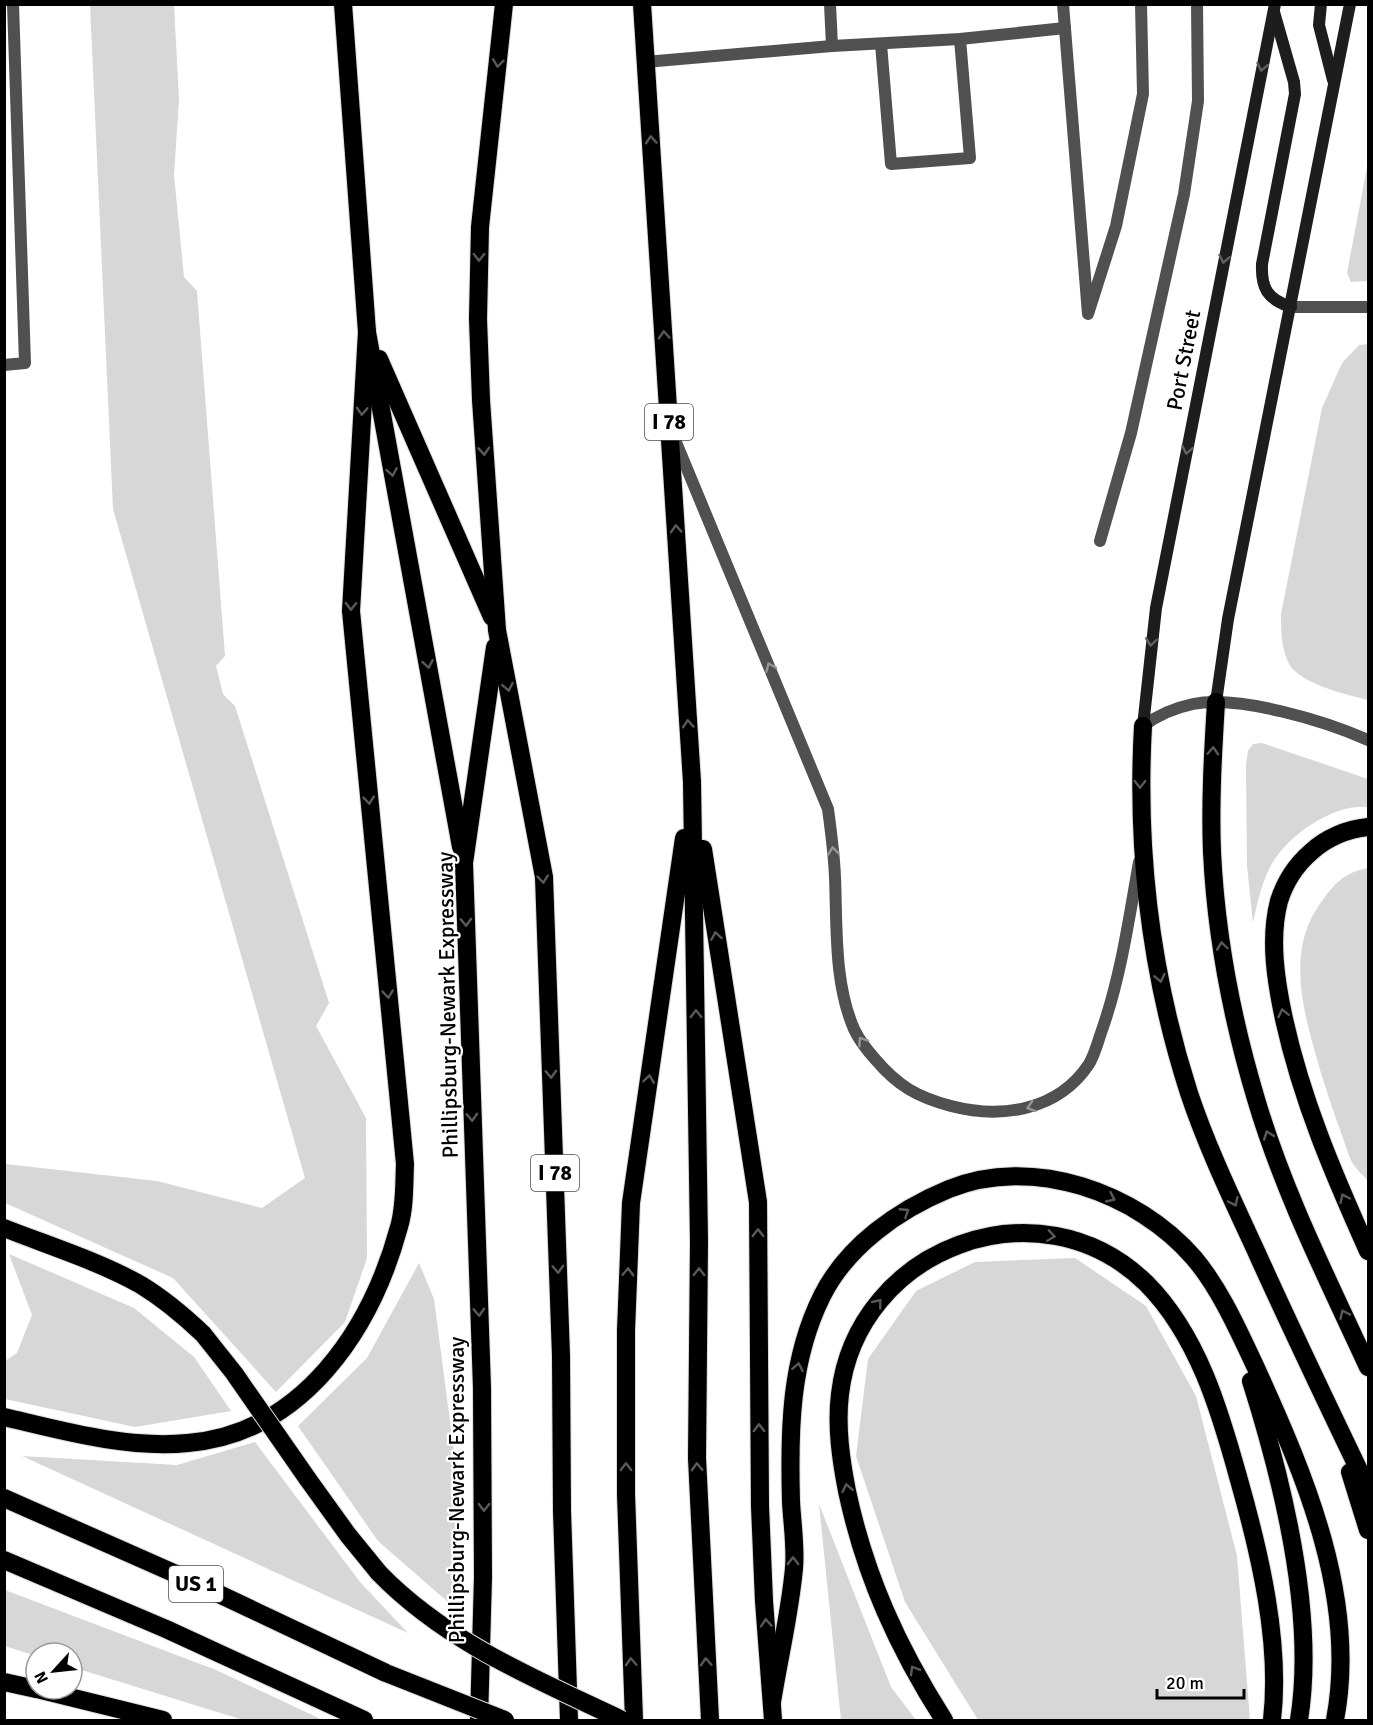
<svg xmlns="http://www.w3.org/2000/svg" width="1373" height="1725" viewBox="0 0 1373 1725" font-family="Signika,sans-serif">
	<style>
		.grass { fill: #d7d7d7 }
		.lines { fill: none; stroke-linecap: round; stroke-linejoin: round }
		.motorway-casing { stroke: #dbdbdb; stroke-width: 20 }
		.service { stroke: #505050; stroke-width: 12 }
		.tertiary { stroke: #505050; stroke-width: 12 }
		.secondary { stroke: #1d1d1d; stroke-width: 12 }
		.motorway { stroke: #000; stroke-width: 18 }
		.motorway-bridge-casing { stroke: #dbdbdb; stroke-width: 20; stroke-linecap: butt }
		.motorway-bridge { stroke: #000; stroke-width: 18 }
		.oneway { stroke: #595959 }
		.oneway2 { stroke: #616161 }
		.oneway3 { stroke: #969696 }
		.labels { text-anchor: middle; stroke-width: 4.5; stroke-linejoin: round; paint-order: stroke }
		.shield { fill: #fff; stroke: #4c4c4c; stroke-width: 1.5 }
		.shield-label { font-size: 21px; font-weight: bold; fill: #000 }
		.street-label { font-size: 22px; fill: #000; stroke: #fff }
	</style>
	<rect width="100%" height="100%" fill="#fff"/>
	<!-- grass -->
	<g class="grass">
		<polygon points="90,5 174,5 179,99 174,175 184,277 197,291 225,656 216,666 223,694 235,706 329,1003 316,1026 366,1118 367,1258 345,1322 276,1392 173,1278 5,1203 5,1164 157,1181 262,1208 305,1178 113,509"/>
		<polygon points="1368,162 1368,281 1351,282 1347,273"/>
		<path d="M1368,344V700C1348,695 1300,684 1289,664C1281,648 1281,631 1281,614L1322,408L1342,363L1359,345Z"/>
		<path d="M1262,743L1368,779V807C1361,807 1352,807 1345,809C1316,817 1283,841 1269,869C1261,886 1257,904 1253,923L1247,866L1246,765L1248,751L1253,744Z"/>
		<path d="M1368,868V1181C1364,1176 1357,1170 1353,1164C1349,1157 1346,1147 1343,1138C1335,1117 1328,1095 1321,1073C1305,1017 1283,952 1322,901C1336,882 1344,873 1368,868Z"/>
		<polygon points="9,1254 134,1308 194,1357 231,1411 135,1427 5,1399 5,1361 17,1353 32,1315"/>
		<polygon points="1075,1258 1146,1306 1196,1396 1237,1556 1250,1720 978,1720 905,1602 856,1456 868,1359 916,1291 975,1262"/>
		<polygon points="419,1263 434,1299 456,1467 456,1609 378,1541 298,1426 367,1358"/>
		<polygon points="255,1442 360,1582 408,1633 22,1456 177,1465"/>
		<polygon points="819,1504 891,1687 916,1720 841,1720"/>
		<polygon points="5,1590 216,1670 323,1720 243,1720 72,1667 72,1653 36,1653 36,1656 5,1646"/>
	</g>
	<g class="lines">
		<defs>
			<g id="motorway">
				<polyline points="343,4 367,332 461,847"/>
				<polyline points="504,4 480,227 478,319 481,400 497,630 544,877 561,1356 562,1511 569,1720"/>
				<polyline points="642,4 692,782 699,1241 697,1458 710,1720"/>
				<polyline points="379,359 492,617"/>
				<path d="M1216,702C1213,752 1210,802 1212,852C1216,935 1232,1019 1256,1099C1283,1191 1328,1280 1368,1367"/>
				<path d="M1143,726C1136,852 1150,972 1189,1093C1207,1147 1232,1199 1256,1251C1292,1331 1330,1410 1368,1489"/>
				<path d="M1368,827C1347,829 1326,838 1311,852C1296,865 1285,882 1279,901C1269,939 1276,982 1284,1019C1302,1101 1334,1175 1368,1251"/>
				<polyline points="703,849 758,1202 760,1506 764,1601 773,1720"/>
				<path d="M4,1228C47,1245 101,1262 141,1285C164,1299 183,1315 203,1334"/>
				<path d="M1251,1381C1283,1482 1316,1615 1299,1720"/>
				<path d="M4,1417C64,1431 127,1449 188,1443C303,1433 371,1330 399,1227C405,1207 404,1185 405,1164L351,611L367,332"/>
				<polyline points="1350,1472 1368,1530"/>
				<polyline points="307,1478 348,1535 379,1573"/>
				<polyline points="4,1498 185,1578 386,1673"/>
				<polyline points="4,1560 166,1629 364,1720"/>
				<polyline points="4,1682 36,1689"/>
				<polyline points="37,1689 163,1720"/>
				<path d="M772,1702C779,1658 790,1613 794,1568C796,1547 792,1523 791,1501C789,1431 790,1360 822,1296C847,1246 898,1210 949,1189C1032,1155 1137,1192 1194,1258C1221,1290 1239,1332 1257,1370C1306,1478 1358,1600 1335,1720"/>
				<polyline points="479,1720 483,1577 482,1388 464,863 495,647"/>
				<polyline points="634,1720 626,1494 626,1331 631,1203 684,838"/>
				<path d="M944,1720C898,1648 865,1576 847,1491C841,1460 836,1427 840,1394C857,1248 1039,1179 1146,1283C1198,1335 1220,1411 1239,1480C1260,1554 1281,1643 1272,1720"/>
			</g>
		</defs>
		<!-- motorway casing -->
		<use href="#motorway" class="motorway-casing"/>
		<!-- service -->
		<g class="service">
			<polyline points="830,4 832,46"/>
			<polyline points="1063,4 1088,314 1116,226 1143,94 1141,4"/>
			<polyline points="881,44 891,164 970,158 960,39"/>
			<polyline points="645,62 832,46 960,39 1065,28"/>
			<polyline points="1291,307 1368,307"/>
			<polyline points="4,365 25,363 13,4"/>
			<path d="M673,435L828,809C831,831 834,854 835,877C837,927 834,983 854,1029C859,1040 867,1050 875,1059C898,1086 917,1097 951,1106C1001,1119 1058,1111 1089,1064C1095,1054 1098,1041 1102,1030C1121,976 1129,918 1139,862"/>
			<polyline points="1100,541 1131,433 1184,194 1198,101 1197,4"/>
		</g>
		<!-- tertiary -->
		<path class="tertiary" d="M1143,726C1158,715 1174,708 1193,704C1240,695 1325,721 1368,740"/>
		<!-- secondary -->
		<g class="secondary">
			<polyline points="1321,4 1319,25 1333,80"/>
			<path d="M1274,12L1294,82L1295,94L1262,264C1261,288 1267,299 1291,307"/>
			<polyline points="1216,702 1228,619 1350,4"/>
			<polyline points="1143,726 1156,608 1275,4"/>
		</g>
		<!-- motorway -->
		<use href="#motorway" class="motorway"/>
		<defs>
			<g id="motorway-bridge">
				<polyline points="203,1334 234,1373 307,1478"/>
				<path d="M379,1573C447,1643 536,1679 622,1720"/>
				<polyline points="386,1673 505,1720"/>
			</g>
		</defs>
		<!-- motorway-bridge casing -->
		<use href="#motorway-bridge" class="motorway-bridge-casing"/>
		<!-- motorway-bridge -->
		<use href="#motorway-bridge" class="motorway-bridge"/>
	</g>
	<!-- one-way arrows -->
	<defs><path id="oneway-chevron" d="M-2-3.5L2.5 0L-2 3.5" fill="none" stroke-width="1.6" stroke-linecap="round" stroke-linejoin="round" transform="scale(1.5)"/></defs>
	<g class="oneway">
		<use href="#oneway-chevron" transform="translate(498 63) rotate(97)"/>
		<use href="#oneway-chevron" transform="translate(651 140) rotate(-94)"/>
		<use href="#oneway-chevron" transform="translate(479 257) rotate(91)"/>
		<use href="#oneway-chevron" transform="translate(664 335) rotate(-94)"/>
		<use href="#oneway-chevron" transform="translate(362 411) rotate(93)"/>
		<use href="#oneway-chevron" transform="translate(484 451) rotate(86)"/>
		<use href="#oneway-chevron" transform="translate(392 472) rotate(80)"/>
		<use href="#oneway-chevron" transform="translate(676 529) rotate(-94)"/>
		<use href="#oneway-chevron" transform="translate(351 606) rotate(91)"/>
		<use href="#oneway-chevron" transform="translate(428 664) rotate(80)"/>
		<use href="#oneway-chevron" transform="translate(508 687) rotate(79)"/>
		<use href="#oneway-chevron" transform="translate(688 724) rotate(-94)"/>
		<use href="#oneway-chevron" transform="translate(1213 751) rotate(-87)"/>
		<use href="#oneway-chevron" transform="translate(1140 784) rotate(91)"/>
		<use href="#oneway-chevron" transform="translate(369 800) rotate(84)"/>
		<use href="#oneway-chevron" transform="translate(543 879) rotate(84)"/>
		<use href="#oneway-chevron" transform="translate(466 922) rotate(88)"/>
		<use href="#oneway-chevron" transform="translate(716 936) rotate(-99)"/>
		<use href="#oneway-chevron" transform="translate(1222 946) rotate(-98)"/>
		<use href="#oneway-chevron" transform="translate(1160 978) rotate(78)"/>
		<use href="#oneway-chevron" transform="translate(388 994) rotate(84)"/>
		<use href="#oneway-chevron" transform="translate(1283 1013) rotate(-102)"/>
		<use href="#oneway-chevron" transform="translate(696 1014) rotate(-91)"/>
		<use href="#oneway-chevron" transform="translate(551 1074) rotate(88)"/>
		<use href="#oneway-chevron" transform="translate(649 1079) rotate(-82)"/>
		<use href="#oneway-chevron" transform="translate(472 1117) rotate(88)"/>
		<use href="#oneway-chevron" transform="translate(1268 1135) rotate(-110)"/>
		<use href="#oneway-chevron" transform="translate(1111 1198) rotate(25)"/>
		<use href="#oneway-chevron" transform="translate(1344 1198) rotate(-115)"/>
		<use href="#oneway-chevron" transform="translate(1234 1202) rotate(65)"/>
		<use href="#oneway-chevron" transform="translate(905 1212) rotate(-33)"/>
		<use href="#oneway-chevron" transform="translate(758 1233) rotate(-90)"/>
		<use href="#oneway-chevron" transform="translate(1051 1236) rotate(8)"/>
		<use href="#oneway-chevron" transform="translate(558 1269) rotate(88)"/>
		<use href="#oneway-chevron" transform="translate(628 1272) rotate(-88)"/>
		<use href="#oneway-chevron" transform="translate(699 1272) rotate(-89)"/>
		<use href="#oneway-chevron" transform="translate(878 1303) rotate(-51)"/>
		<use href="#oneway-chevron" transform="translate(479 1312) rotate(87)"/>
		<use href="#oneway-chevron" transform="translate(1344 1314) rotate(-115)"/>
		<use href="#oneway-chevron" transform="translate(798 1367) rotate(-79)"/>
		<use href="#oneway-chevron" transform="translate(759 1428) rotate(-91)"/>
		<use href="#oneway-chevron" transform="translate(626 1467) rotate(-90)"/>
		<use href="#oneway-chevron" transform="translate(697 1467) rotate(-92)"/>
		<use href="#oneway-chevron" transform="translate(847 1488) rotate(-101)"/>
		<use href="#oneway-chevron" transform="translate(484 1507) rotate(91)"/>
		<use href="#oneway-chevron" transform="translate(793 1561) rotate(-90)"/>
		<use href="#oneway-chevron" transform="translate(766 1623) rotate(-94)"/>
		<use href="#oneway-chevron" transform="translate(631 1662) rotate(-93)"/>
		<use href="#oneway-chevron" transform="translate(706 1662) rotate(-93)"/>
		<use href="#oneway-chevron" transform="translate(914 1670) rotate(-120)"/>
	</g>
	<g class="oneway2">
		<use href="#oneway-chevron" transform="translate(1262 67) rotate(101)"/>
		<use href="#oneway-chevron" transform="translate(1224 259) rotate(101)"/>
		<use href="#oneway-chevron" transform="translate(1187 450) rotate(101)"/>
		<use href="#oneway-chevron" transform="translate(1151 642) rotate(98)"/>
	</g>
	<g class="oneway3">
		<use href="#oneway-chevron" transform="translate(770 667) rotate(-113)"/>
		<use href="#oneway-chevron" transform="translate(833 851) rotate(-96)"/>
		<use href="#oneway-chevron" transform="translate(862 1041) rotate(-124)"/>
		<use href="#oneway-chevron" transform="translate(1031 1107) rotate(162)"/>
	</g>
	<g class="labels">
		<!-- shield labels -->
		<g class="shield">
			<rect x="645" y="404" width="48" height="36" rx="4.5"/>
			<rect x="531" y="1155" width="48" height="36" rx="4.5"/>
			<rect x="169" y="1566" width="54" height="36" rx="4.5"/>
		</g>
		<g class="shield-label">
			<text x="669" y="429">I 78</text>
			<text x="555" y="1180">I 78</text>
			<text x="196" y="1591">US 1</text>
		</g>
		<!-- street labels -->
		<g class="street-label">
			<text transform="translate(1183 360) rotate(-79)" y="8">Port Street</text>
			<text transform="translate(447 1005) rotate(-91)" y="8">Phillipsburg-Newark Expressway</text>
			<text transform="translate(456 1490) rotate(-90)" y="8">Phillipsburg-Newark Expressway</text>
		</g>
	</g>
	<!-- border -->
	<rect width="1373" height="1725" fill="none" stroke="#000000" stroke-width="12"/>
	<!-- north arrow -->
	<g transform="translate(54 1671) rotate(243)"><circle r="28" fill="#ffffff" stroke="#999999" stroke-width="1.5"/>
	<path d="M0-4.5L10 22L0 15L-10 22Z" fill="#000000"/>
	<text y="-9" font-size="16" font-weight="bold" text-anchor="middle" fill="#000000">N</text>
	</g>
	<!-- scale -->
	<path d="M1157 1689v9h87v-9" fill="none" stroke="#000000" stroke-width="3"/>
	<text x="1166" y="1689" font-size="18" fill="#000000" stroke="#ffffff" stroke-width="4.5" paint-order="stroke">20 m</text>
</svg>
